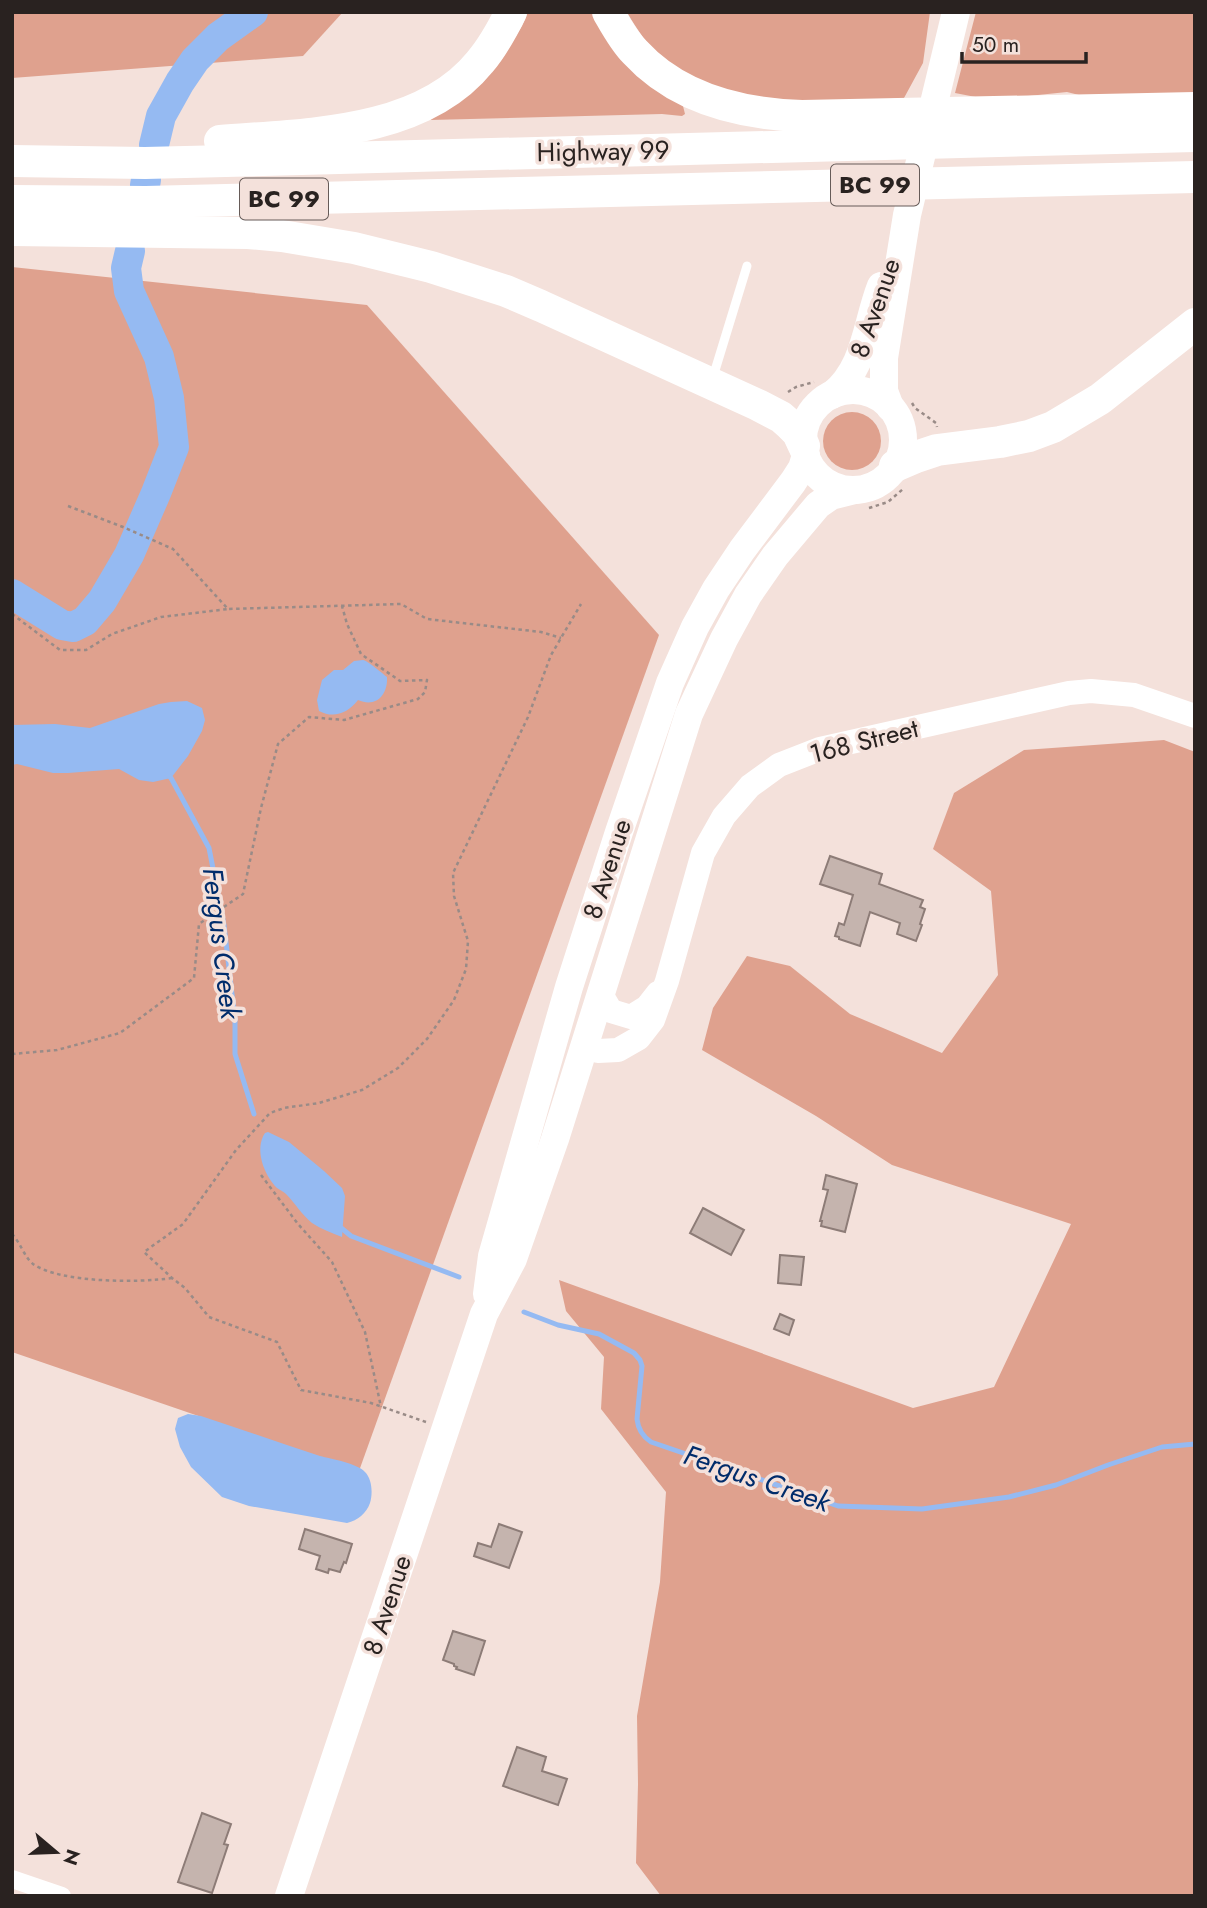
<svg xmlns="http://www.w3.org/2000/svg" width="1207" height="1908" viewBox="0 0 1207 1908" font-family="Jost,sans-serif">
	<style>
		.green { fill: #dfa18e }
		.water { fill: #95baf2 }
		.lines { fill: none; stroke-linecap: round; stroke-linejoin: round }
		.stream { stroke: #95baf2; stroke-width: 5 }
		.river { stroke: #95baf2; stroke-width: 30 }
		.building { fill: #c5b4ae; stroke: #8d7c77; stroke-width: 2 }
		.path { stroke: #998b87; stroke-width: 2.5; stroke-dasharray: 3.5 3.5; stroke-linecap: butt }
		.lane { stroke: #fff; stroke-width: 9 }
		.street { stroke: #fff; stroke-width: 18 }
		.secondary { stroke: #fff; stroke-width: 24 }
		.primary { stroke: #fff; stroke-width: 28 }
		.highway { stroke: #fff; stroke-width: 32 }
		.labels { text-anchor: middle; stroke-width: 7; stroke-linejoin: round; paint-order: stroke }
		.shield { fill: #f4e1db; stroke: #665b58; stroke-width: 2 }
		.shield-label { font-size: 24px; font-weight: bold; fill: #292220 }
		.street-label { font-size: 26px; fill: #292220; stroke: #f4e1db }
		.water-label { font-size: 28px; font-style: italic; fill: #002c6b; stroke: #f4e1db }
	</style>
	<rect width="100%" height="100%" fill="#f4e1db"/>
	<!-- green -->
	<g class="green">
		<polygon points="12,12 343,12 303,56 12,78"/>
		<polygon points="528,12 598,12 683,106 685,114 682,116 662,114 430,120 502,59 522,26"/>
		<path d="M627,12H930L923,63L904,98C826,104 729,112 664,59C648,46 637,30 627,12Z"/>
		<polygon points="976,12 1195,12 1195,98 1095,99 1067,92 991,100 955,93"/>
		<polygon points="12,267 367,305 659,635 359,1471 12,1352"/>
		<circle cx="852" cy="441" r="29"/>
		<polygon points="1164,740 1195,752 1195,1896 661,1896 636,1863 638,1784 637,1716 660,1582 666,1492 601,1409 604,1357 566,1311 559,1280 913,1408 994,1387 1071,1224 892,1165 816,1116 702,1050 713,1008 747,956 790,966 850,1014 942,1053 998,975 991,891 933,849 954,793 1024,750"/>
	</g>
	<!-- water -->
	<g class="water">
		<path d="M363,660C368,661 382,673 387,677C388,695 376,708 358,700C348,713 334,719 319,711L317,700L322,680L334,670H343L354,661Z"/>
		<polygon points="187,701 202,708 205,720 202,731 188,756 171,778 153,782 139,780 119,769 68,773 53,773 17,764 12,765 12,725 55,724 90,728 159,704 171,702"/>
		<path d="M268,1132L289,1142L324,1171L342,1188L345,1196L342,1237C332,1233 321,1229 312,1223C302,1215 295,1203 286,1194C284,1192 280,1190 277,1188C264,1175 254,1149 265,1133Z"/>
		<path d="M188,1414L201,1416C241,1429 280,1443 320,1456C331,1459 357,1463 365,1472C372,1479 373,1493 370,1503C366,1514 358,1520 347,1523L249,1506L222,1497L191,1467L180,1447L175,1429L178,1418Z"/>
	</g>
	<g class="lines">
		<!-- stream -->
		<g class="stream">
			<polyline points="167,774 171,778 209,848 224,925 235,1020 235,1054 254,1114"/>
			<polyline points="340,1227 351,1236 459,1277"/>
			<path d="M524,1312L558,1325L599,1334L634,1353L640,1360L642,1366L637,1419C638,1429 642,1436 651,1442L838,1506L922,1509L1009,1497L1056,1485L1108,1465L1162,1447L1195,1444"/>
		</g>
		<!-- river -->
		<g class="river">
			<polyline points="154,145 161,116 180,82 195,60 218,37 253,12"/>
			<polyline points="145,185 146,180"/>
			<polyline points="12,594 62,625 73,627 85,621 102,601 129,555 156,493 174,447 169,398 159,357 129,291 126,268 130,251"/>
		</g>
	</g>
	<!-- building -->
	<g class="building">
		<polygon points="830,856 882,874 879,884 923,900 920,907 925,909 920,924 922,925 916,941 897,934 900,923 870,912 860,946 839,939 839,937 835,936 839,923 844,925 853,895 820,884"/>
		<polygon points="826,1175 857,1184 845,1232 821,1226 822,1221 820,1221 828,1190 823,1189"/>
		<polygon points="703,1208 744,1230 731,1255 690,1233"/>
		<polygon points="780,1255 804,1257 801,1285 778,1283"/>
		<polygon points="780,1314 794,1320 789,1335 774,1329"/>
		<polygon points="499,1524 522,1532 509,1568 474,1556 478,1543 491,1547"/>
		<polygon points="305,1529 352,1544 346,1563 344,1562 340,1572 329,1569 328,1573 316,1569 320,1556 299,1549"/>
		<polygon points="453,1631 485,1641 474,1675 456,1669 457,1667 454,1666 454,1664 443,1660"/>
		<polygon points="517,1747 546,1757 542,1771 567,1779 558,1805 503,1786"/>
		<polygon points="202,1813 231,1824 224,1844 228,1845 212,1893 178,1882"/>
	</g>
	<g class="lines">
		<!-- path -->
		<g class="path">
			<polyline points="788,392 796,387 814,382"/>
			<polyline points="912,403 915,408 936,423 937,427"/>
			<polyline points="68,506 123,527 173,549 228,609 401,604 427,619 541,632 561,638"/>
			<polyline points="869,508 888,502 903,489"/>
			<polyline points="12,614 60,650 86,650 112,634 161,617 228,609"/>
			<polyline points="12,1054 57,1050 120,1033 194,978 199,924 243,894 261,808 278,744 309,717 344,720 418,699 425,692 427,680 400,681 361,654 347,624 342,606"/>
			<polyline points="261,1175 298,1224 332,1262 365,1332 381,1407"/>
			<path d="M12,1234C20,1242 25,1258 33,1264C60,1283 139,1283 172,1278"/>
			<polyline points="426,1422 371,1403 301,1390 277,1342 209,1317 185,1288 172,1278 144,1252 183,1224 236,1150 270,1113 284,1108 319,1103 362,1090 398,1068 427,1039 454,1000 466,969 468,941 454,896 453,873 528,717 551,655 581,604"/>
		</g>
		<!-- lane -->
		<polyline class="lane" points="713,377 747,266"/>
		<!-- street -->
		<polyline class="street" points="12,1879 62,1896"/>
		<!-- secondary -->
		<g class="secondary">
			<polyline points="601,994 611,1011 631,1017 647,1007 658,993"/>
			<polyline points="584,1047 598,1051 618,1050 639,1038 653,1020 667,981 703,853 724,816 750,786 779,765 820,749 1069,693 1091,691 1134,695 1195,716"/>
		</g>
		<!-- primary -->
		<g class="primary">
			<circle cx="853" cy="440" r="50"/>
			<path d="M832,395C866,368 866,324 881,286"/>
			<polyline points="890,407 884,391 884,358 907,215 956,12"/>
			<polyline points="487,1294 492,1256 569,987 619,832 670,683 695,627 716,589 742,550 793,482 802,468 806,455"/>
			<polyline points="289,1896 484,1314 513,1259 555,1139 689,714 724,639 748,595 775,556 818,505 831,496 855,490"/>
		</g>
		<!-- highway -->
		<g class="highway">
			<path d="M608,12C616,26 624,41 635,52C678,99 742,114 802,116L1195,108"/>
			<path d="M220,141C305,134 421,135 480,62C493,47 502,30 511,12"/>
			<polyline points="12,161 145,163 1195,136"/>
			<polyline points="12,201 146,202 1195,177"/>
			<polyline points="12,230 248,233 282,236 354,248 431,267 506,291 541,306 758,405 781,417 789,424 798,433 804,446"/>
			<polyline points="895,466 916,457 937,450 1000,442 1029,436 1053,427 1100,399 1195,324"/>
		</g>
	</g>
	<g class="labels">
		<!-- shield labels -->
		<g class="shield">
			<rect x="831" y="164.5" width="88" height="41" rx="5"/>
			<rect x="240" y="178.5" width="88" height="41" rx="5"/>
		</g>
		<g class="shield-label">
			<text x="875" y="193">BC 99</text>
			<text x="284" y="207">BC 99</text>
		</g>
		<!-- street labels -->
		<g class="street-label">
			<text transform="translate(603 151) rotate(-1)" y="9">Highway 99</text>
			<text transform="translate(875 308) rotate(-71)" y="9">8 Avenue</text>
			<text transform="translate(864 741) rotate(-14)" y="9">168 Street</text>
			<text transform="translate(607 869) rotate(-72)" y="9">8 Avenue</text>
			<text transform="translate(387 1605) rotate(-72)" y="9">8 Avenue</text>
		</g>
		<!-- water labels -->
		<g class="water-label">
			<text transform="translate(222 943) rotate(83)" y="10">Fergus Creek</text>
			<text transform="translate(757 1478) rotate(19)" y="10">Fergus Creek</text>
		</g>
	</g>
	<!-- border -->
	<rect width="1207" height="1908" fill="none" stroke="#292220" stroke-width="28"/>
	<!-- north arrow -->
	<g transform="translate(56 1852) rotate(109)" stroke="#f4e1db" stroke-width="5" paint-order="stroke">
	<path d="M0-5L12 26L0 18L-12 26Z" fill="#292220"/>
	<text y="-10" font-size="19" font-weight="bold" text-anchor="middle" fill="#292220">N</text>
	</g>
	<!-- scale -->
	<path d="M962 52v10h124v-10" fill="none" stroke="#292220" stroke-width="3.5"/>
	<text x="972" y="52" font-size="21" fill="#292220" stroke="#f4e1db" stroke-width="5" paint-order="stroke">50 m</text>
</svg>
